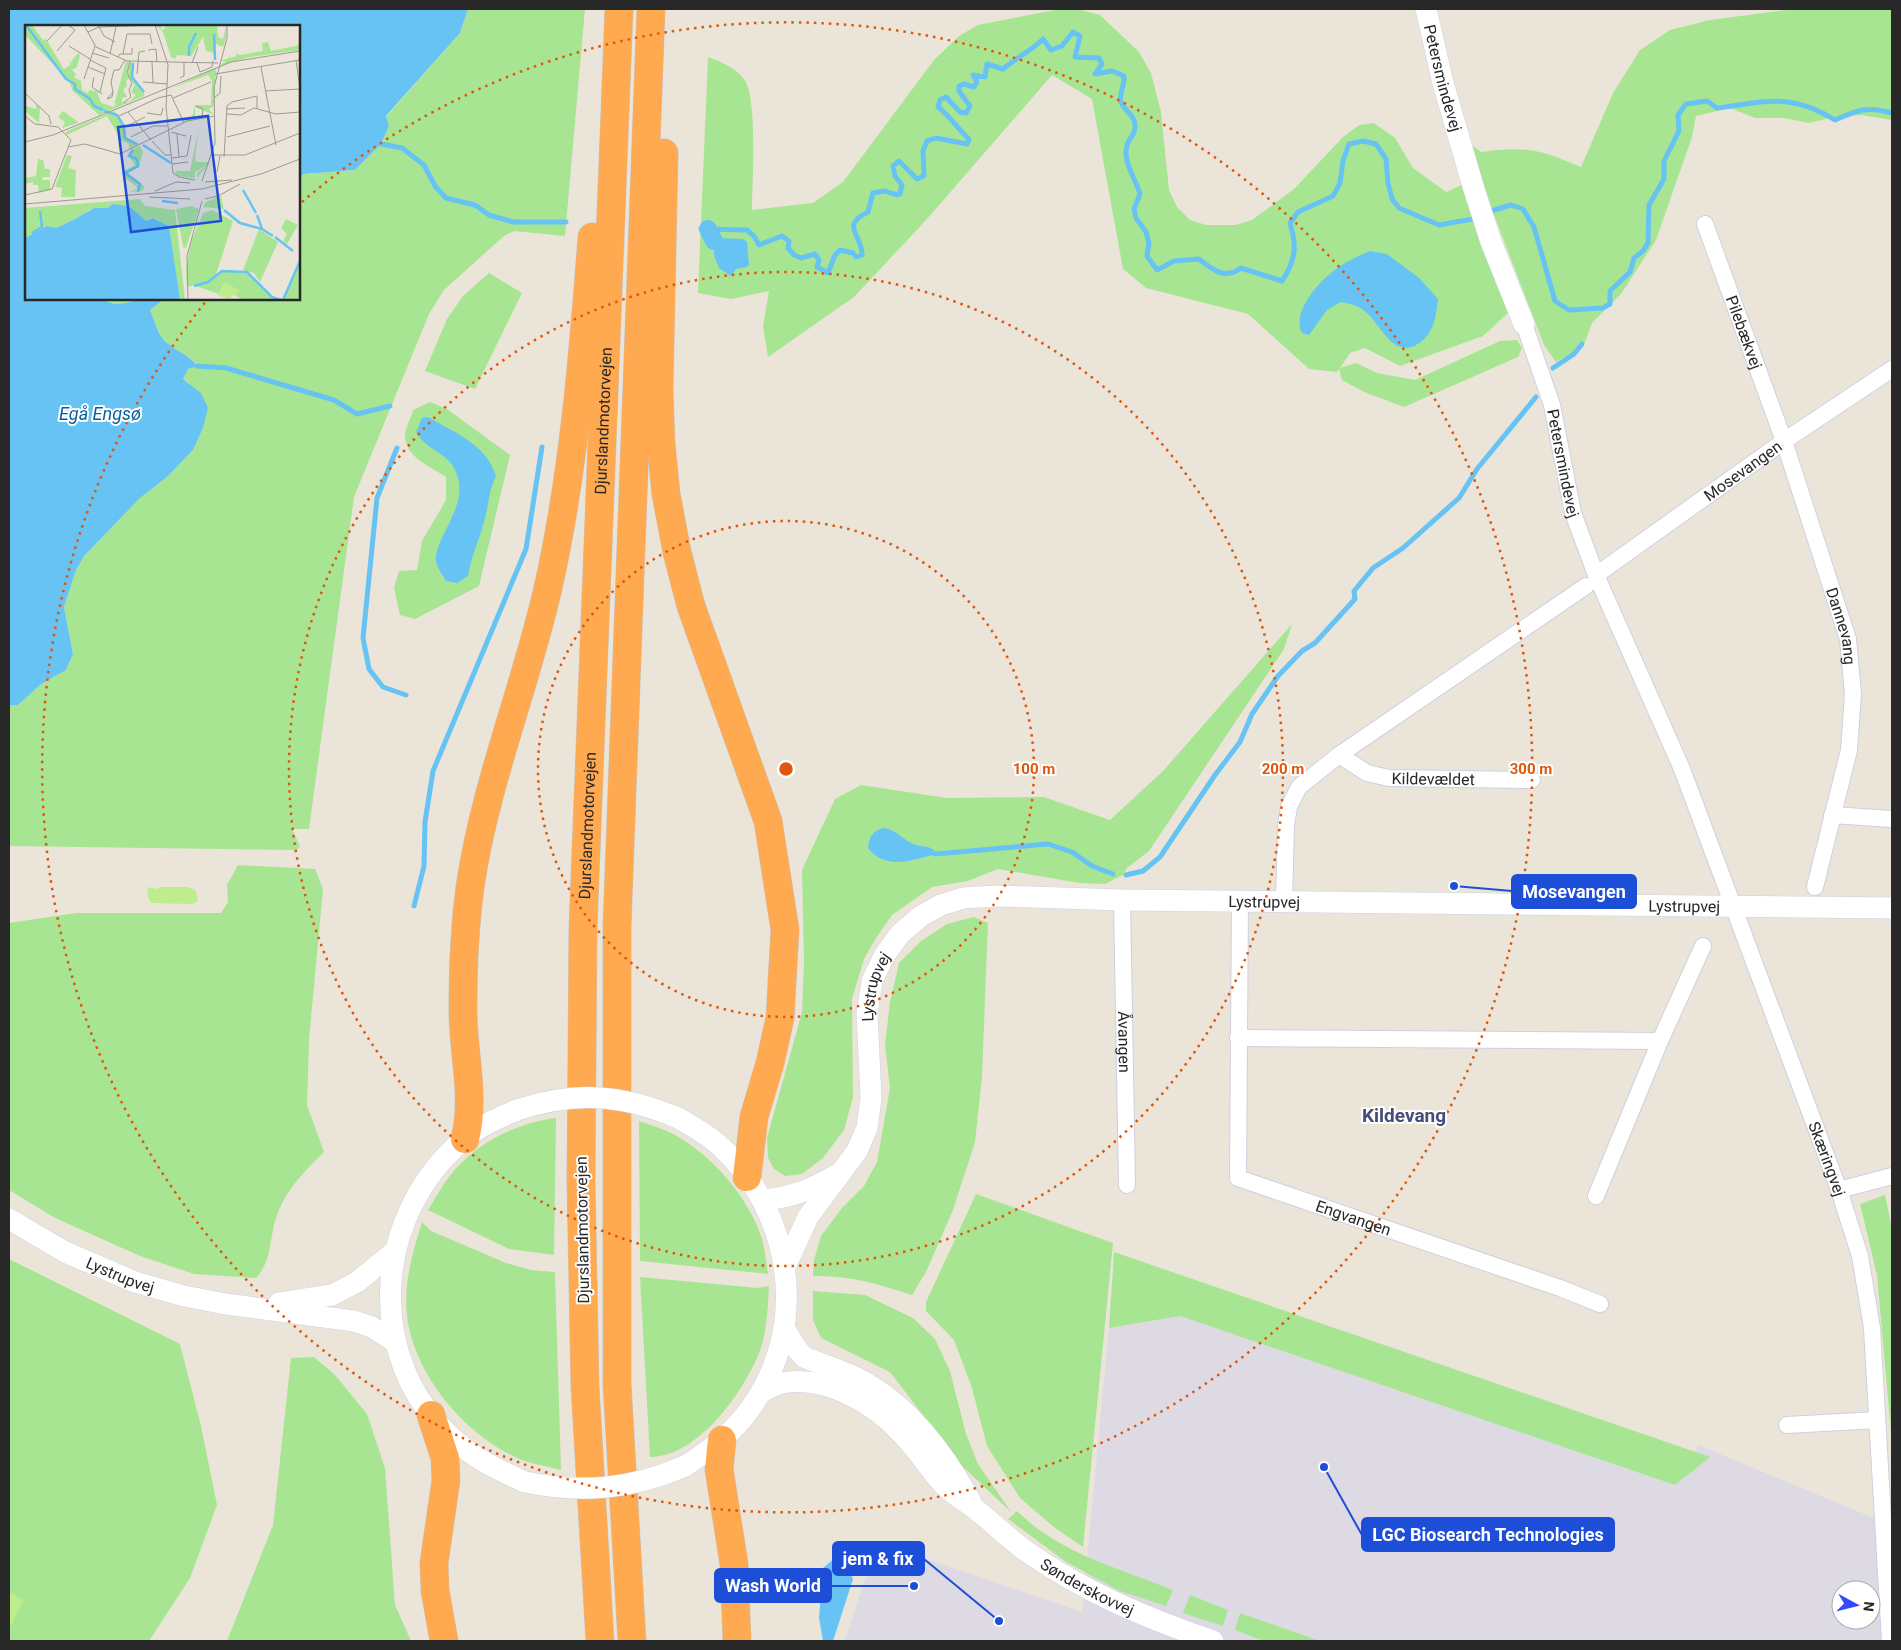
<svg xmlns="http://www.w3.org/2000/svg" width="1901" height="1650" viewBox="0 0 1901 1650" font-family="Roboto,sans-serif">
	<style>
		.industrial { fill: #dddae3; fill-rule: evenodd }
		.green { fill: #a8e592 }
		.pitch { fill: #bded8d }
		.water { fill: #66c3f3 }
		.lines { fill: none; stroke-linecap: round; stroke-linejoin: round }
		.stream { stroke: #66c3f3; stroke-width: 5 }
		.canal { stroke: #66c3f3; stroke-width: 18 }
		.minor-casing { stroke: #ced0e2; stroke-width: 18 }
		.tertiary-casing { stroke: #ced0e2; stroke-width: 22 }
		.motorway-casing { stroke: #c7c7c7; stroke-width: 29 }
		.minor { stroke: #fff; stroke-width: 16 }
		.tertiary { stroke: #fff; stroke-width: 21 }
		.motorway { stroke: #ffa950; stroke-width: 28 }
		.tertiary-bridge-casing { stroke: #ced0e2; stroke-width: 22; stroke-linecap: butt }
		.tertiary-bridge { stroke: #fff; stroke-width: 21 }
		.ring { fill: none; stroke: #de570d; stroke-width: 2.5; stroke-dasharray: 2.5 5 }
		.labels { text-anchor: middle; stroke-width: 4; stroke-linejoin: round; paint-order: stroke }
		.street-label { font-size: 16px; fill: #282828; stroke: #fff }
		.water-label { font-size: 18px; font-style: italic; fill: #075e9d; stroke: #fff }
		.quarter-label { font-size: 19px; font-weight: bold; fill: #474c7a; stroke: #fff }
		.inset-river { fill: none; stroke: #66c3f3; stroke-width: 2.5 }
		.inset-road { fill: none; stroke: #9d9992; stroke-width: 1 }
		.view { fill: #1d4ed8; fill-opacity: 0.15; stroke: #1d4ed8; stroke-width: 2.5 }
		.inset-edge { fill: none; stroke: #282828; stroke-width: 2.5 }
		.centre { fill: #de570d; stroke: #fff; stroke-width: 2.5 }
		.ring-label { font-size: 15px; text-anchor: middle; font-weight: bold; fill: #de570d; stroke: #fff; stroke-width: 4; stroke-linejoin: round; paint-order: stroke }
		.leader { fill: none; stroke: #1d4ed8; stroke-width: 2 }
		.callout-dot { fill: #1d4ed8; stroke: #fff; stroke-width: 2 }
		.callout { fill: #1d4ed8; stroke: #1d4ed8; stroke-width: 2 }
		.callout-label { font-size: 18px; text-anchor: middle; font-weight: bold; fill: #fff }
	</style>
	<rect width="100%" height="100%" fill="#ebe5d9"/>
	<!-- industrial -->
	<path class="industrial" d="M1180,1316L1675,1485L1698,1445L1881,1521L1886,1641H845L877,1542L1082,1612L1109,1328ZM1841,1590H1871V1620H1841Z"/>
	<!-- green -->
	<g class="green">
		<path d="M468,9H585L565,236L514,231L504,236L444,290L429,314L354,497L309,829H292L300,846L297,850L9,846V705H18L40,685L66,670L73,654L64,607L76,570L84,556L140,498L167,477L193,450L203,428L189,383L183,379L188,369L197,365C189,353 172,351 163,339C157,331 154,319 150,310L164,299H299V178L304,174L355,170L381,144L389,126L386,117L460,33Z"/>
		<path d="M1060,9H1078L1100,15L1139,52L1151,73L1161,112L1169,190L1177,207L1190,220L1206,225H1235L1252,220L1294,189L1343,137L1359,125L1374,123L1395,138L1413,168L1446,192L1466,183L1509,312L1483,336L1400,366L1365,348L1350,353L1340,368L1356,363L1377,373L1415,380L1500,341L1517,340L1522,348L1518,357L1404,407L1364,392L1342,380L1339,369L1337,372L1309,369L1248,314L1146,288L1123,269L1092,99L1052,75L927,219L854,297L768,357L763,326L769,291L731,299L698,293L708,57C721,62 735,67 744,79C758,97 752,183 752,210L813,203L843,182L934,60L959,36L978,25Z"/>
		<path d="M1794,9H1892V120L1861,115L1834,117L1809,123L1783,118H1755L1730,108L1696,116L1692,137L1656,240L1621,294L1592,323L1583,347L1556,362L1544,345L1476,168L1470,144L1481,152C1527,146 1538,149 1581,167L1613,93L1640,50L1670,30L1710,20Z"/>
		<polygon points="489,273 522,293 475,389 425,371 447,319 463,296"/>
		<path d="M102,299H143C129,305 115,307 102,299Z"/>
		<path d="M430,402L447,409L510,455L479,586L415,619L400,615L394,588L399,571L417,570L422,541L446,500V477C431,467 405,457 405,436C405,428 411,418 413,410Z"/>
		<polygon points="1292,624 1284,649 1149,851 1127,868 1123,875 1105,884 1079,883 998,869 968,881 932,887 892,915 876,938 864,959 852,999 853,1097 844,1130 823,1158 802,1174 785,1176 774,1169 768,1158 767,1138 802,1012 804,962 802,870 835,799 861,785 947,798 1044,797 1110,820 1163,771"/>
		<path d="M238,865L315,869L323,889L309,1040L307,1105L324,1152C307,1169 289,1186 279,1210C269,1232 273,1261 256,1278L194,1274L140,1256L55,1218L9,1190V923L76,913H221L228,902L227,885Z"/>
		<path d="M974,917L988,923L982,1077L975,1142L953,1210L926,1272L912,1295C879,1284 848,1275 813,1276L814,1260L821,1236L842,1208L864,1186L877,1162L890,1088L885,1045L890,1002L899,963L921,941L947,924Z"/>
		<path d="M556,1118L554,1255L509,1249L428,1210C435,1199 441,1187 449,1177C474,1144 515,1123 556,1118Z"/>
		<path d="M639,1121C650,1125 664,1129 675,1135C713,1156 749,1198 762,1239C765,1250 766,1262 768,1274L640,1261Z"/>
		<polygon points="976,1194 1113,1243 1083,1547 1055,1528 1020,1498 987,1446 972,1388 954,1340 926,1311 926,1302"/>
		<polygon points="1885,1195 1892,1228 1892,1444 1877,1275 1860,1204"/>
		<path d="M422,1222L431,1231L506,1263L531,1270L555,1272L561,1470C547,1466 530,1464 517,1458C466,1435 418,1379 408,1323C402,1289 412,1254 422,1222Z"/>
		<polygon points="1114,1252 1710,1457 1675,1485 1180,1316 1109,1328"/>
		<polygon points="9,1259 180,1344 201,1426 217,1505 190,1578 149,1641 9,1641"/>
		<path d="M640,1277L758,1288L769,1286C768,1306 767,1328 761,1348C746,1389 699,1457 650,1457Z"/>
		<polygon points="813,1291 865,1295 913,1318 935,1339 950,1371 966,1434 978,1464 1011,1512 962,1466 890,1372 821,1338 813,1320"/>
		<polygon points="314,1357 336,1376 367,1414 385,1468 395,1605 411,1641 227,1641 273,1525 291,1358"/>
		<path d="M1017,1511C1061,1554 1116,1567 1173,1590L1166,1606L1120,1591L1066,1562L1008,1519Z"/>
		<polygon points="1190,1595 1228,1610 1223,1626 1183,1613"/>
		<polygon points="1240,1613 1320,1641 1264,1641 1235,1630"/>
	</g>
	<!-- pitch -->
	<g class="pitch">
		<polygon points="148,887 156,889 160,887 188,887 196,891 198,901 192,904 151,903 147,894"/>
		<polygon points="9,1592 24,1600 9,1629"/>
	</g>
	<!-- water -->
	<g class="water">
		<path d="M9,9H468L460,33L386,116L389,126L381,144L355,170L304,174L299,178V26H26V299H102C118,309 128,301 144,299C150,298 158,299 164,299L150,310C154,319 157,332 163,339C173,351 189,353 197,366L188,369L183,379L201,393L208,408L203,428L193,450L167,477L140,498L84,556L76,570L64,607L73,654L66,670L40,685L18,705H9Z"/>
		<polygon points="717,238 743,239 747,242 749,265 747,267 736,269 731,276 719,268 714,256 714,241"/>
		<path d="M1370,251L1387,254L1419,278L1438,299C1436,315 1435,330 1422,341C1396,362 1383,329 1368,314C1360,306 1351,304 1341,302L1327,310L1309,335L1302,333C1292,314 1315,286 1330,274C1342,263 1356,257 1370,251Z"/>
		<path d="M428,417C455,433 486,444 496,476C488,493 489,505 484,522C479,541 471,556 468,576L457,583L446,581C443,576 439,570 437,565C429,544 467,511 458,478C451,451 429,454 416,432L422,418Z"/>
		<path d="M884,828C898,831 900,837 911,843C919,847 927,845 934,850L935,854C913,861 884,870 868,848C869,837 873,830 884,828Z"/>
		<polygon points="837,1556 844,1561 853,1579 833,1641 823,1641 819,1618 823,1568"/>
	</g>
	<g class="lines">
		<!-- stream -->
		<g class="stream">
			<polyline points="381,144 402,148 424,165 435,186 446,198 475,205 489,215 513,222 566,222"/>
			<path d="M1491,211L1511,205L1523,209L1534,227L1555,301L1569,310L1603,308L1610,304V291L1630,272L1634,258L1643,251L1648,243L1649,205L1664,179V161L1679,131L1678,115L1686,104L1707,101L1717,108C1766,102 1790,92 1835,120C1858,110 1866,106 1892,113"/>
			<path d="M701,229L747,230L754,236L759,245L782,236L789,241L788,248L794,255L801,258L815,254L819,260L817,267L828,273L835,255L840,250L853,253L856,257L862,255C863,236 839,226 868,212L873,193L885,191L897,195L900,194L902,185L895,176L893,166L899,161L917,179L924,176L923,151L927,141L936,138L967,144L969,139C958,129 950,116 938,107L940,100L946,97L960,112L966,113L970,106L959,91V86L964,84L974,87L977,82L973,75L985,77L987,64L1003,69C1016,58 1031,51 1043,39L1051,50L1062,46L1073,32L1080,36L1075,57L1099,58L1102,64L1095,74L1112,71L1124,76C1125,85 1118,96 1121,102C1125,112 1136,115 1135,128C1135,134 1128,140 1127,146C1122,161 1136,179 1140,194L1134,209L1136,218L1146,232L1149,243L1147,256L1157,270L1174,261L1199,259C1213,270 1225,280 1241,268L1282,281C1296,260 1297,246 1290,223L1298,212L1333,196L1340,183L1343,161L1349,144L1363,141L1376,144L1386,159L1388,183L1392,199L1399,208L1439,225L1473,219"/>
			<polyline points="197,366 226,368 334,400 357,414 390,406"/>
			<polyline points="1553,368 1574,354 1582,344"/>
			<polyline points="397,448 377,498 363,638 369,669 383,687 406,695"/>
			<polyline points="935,854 1048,844 1072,852 1092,866 1113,874"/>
			<polyline points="1126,875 1143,871 1160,857 1215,775 1240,742 1252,714 1278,676 1302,651 1315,643 1355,599 1354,591 1373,568 1403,548 1459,498 1477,469 1536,397"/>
			<polyline points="414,906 424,866 425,822 433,771 526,549 542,447"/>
		</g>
		<!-- canal -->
		<polyline class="canal" points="708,229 714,241"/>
		<defs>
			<g id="minor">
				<path id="s1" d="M1705,224L1784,441L1848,639L1853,694L1849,750L1815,887"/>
				<path id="s2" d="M1524,324L1552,405L1573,513L1596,575L1682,769L1839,1190L1860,1256L1872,1328L1890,1641"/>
				<path id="s3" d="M1596,575L1784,441L1892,369"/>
				<path id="s4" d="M1339,755L1367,773L1389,778L1532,780"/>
				<polyline points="1832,815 1892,819"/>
				<path id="s5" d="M1122,900L1127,1185"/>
				<path id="s6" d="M1240,901L1238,1178L1560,1288L1600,1304"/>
				<polyline points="1284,902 1286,824 1289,807 1299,787 1339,755 1586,586"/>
				<polyline points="1238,1038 1660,1041"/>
				<polyline points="1839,1190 1892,1176"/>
				<polyline points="1596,1196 1660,1041 1703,946"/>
				<polyline points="1787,1425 1877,1420"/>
			</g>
			<g id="tertiary">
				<path id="s7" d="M1426,9L1443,83L1473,186L1491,242L1524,324"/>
				<path d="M517,1110C498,1118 480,1126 464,1139C374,1215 363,1355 451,1437C473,1458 498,1470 525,1482"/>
				<path d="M678,1118C692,1126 707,1134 719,1145C793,1212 810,1327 750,1409C733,1433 710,1450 685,1466"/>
				<path d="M763,1200C793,1197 810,1190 836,1175"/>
				<path id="s8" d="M9,1219L65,1252L135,1282L184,1296L226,1304L354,1321L372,1327L395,1342"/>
				<path id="s9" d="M785,1267L808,1217L857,1151L867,1128L871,1098L867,1013L872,981L884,956L900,934L921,916L941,905L963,898L998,896L1122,900L1892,908"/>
				<polyline points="279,1303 332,1295 357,1282 394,1252"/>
				<path d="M784,1328L797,1349L804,1357C825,1366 849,1372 868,1384C912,1410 947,1458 971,1502"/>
				<path id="s10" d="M761,1392C768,1389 775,1385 782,1383C826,1375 875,1404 903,1435C918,1450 929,1469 944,1485C952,1494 964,1500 974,1508C992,1522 1008,1538 1026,1551C1084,1592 1146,1618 1213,1641"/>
			</g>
			<g id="motorway">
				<polyline points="664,153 659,391 661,444 666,494 677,552 691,606 768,821 785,930 780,1018 770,1063 754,1117 747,1177"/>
				<path d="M465,1139C476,1095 462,1050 463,1006C463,967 465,925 470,887C485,784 525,689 548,588C574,472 583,355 592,237"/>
				<polyline points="431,1415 445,1458 446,1480 434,1563 435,1590 444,1641"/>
				<polyline points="722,1440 719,1469 734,1564 737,1641"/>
				<path id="s11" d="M600,1641L585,1387L581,1182L583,928L619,9"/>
				<polyline points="632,1641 617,1384 617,927 651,9"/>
			</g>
		</defs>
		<!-- minor casing -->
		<use href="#minor" class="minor-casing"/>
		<!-- tertiary casing -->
		<use href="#tertiary" class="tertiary-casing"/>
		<!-- motorway casing -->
		<use href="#motorway" class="motorway-casing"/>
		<!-- minor -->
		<use href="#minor" class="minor"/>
		<!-- tertiary -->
		<use href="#tertiary" class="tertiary"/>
		<!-- motorway -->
		<use href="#motorway" class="motorway"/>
		<defs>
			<g id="tertiary-bridge">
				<path d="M517,1110C575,1091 622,1094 678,1118"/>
				<path d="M525,1482C582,1494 632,1489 685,1466"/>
			</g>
		</defs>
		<!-- tertiary-bridge casing -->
		<use href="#tertiary-bridge" class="tertiary-bridge-casing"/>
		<!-- tertiary-bridge -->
		<use href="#tertiary-bridge" class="tertiary-bridge"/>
	</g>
	<!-- distance rings -->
	<g class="ring">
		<circle cx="786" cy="769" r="248"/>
		<circle cx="786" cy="769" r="497"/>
		<path d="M302 202A745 745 0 1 1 207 300"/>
	</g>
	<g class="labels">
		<!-- street labels -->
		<g class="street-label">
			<text dy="6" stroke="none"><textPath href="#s7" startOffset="71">Petersmindevej</textPath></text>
			<text dy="6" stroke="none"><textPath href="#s1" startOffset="115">Pilebækvej</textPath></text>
			<text dy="6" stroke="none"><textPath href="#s11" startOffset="1221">Djurslandmotorvejen</textPath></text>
			<text dy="6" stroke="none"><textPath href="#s2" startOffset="145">Petersmindevej</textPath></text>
			<text dy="6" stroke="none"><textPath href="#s3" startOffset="180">Mosevangen</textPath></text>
			<text dy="6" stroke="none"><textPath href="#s1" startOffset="425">Dannevang</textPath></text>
			<text dy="6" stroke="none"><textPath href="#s4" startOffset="100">Kildevældet</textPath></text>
			<text dy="6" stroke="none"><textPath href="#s11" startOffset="816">Djurslandmotorvejen</textPath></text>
			<text dy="6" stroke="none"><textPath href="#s9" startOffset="740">Lystrupvej</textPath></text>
			<text dy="6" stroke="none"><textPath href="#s9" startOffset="1160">Lystrupvej</textPath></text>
			<text dy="6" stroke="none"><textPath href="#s9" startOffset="305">Lystrupvej</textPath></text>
			<text dy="6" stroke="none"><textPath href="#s5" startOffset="142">Åvangen</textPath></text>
			<text dy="6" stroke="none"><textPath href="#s2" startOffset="890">Skæringvej</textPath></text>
			<text dy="6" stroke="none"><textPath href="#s6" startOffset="399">Engvangen</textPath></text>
			<text transform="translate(582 1230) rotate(-91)" y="6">Djurslandmotorvejen</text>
			<text dy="6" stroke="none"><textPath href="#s8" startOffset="125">Lystrupvej</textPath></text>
			<text dy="6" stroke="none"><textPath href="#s10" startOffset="401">Sønderskovvej</textPath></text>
		</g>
		<!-- water labels -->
		<g class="water-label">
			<text x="100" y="420">Egå Engsø</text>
		</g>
		<!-- quarter labels -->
		<g class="quarter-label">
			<text x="1404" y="1122">Kildevang</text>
		</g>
	</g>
	<!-- overview -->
	<g transform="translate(25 25)">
		<rect width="275" height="275" fill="#ebe5d9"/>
		<path d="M0,0H7L18,15L21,14L39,44L46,39L43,35L46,37L53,28L55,30L52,42L47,45L51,49L49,52L56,56L57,65L63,68L64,65L72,66L76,78L89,82L92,78L89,80L101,36L104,37L101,49L104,54L101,55L102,61L98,65L102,72L97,73V78L105,76L111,70L106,67L110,60L102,50L105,37L109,38L108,52L119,67V71L74,90L47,65L45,57L0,10ZM136,0V5L141,3L139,0H192L193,12L198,14L201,1V12L198,22L191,19L190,28L181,26L178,12L166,31L152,30L150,34L146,32L138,7L132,1ZM243,17L246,26L275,20V25L225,32L194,41L201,36H195L204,33V28L205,33L212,31L210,28L215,30L238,26L237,18ZM191,43L189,81L184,84L189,90L170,82V92L175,90V93L159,96L167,92L170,80H186L187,56L183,50L147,63ZM11,79L15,83L14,98L0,86L1,81L11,84ZM38,86L53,97V98L37,103L40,97L33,92ZM89,86L99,100L100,113L115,119L104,124V119L96,115L82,91L42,110L40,107ZM174,103L170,133L171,137H183L186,132L184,138L182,141L175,149L173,153L172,148L182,140L170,147V153L152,151L150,146H167L165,145ZM115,121L118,127L114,142L103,148L120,162L117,166L104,167L112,164L111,161L101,154L99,146L110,140L103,130L106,125ZM42,130L47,131L43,143L51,145L50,172H36L37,163L30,162ZM13,134L18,135L20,144H25V152H18L17,155H25V165L14,168L13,160H8V157L0,159V153L11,151ZM196,171L199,184L178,182L181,177ZM115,174L120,181L150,185L160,275H155L153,267L144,201L129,193L124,194L121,200L113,199L114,191L104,181L87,179L83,183L66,184L46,196L31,203L22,201L0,213V183ZM167,181L174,184L161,223L158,222L151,184ZM187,185L208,196L191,250L182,257L162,262L161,243L166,217L178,188ZM261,194L273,200L262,219L258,216L262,209L256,203ZM234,204L253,217L235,257L229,248L218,245ZM275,240V275H259L273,243ZM197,247H223L243,269L254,275H219L211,271L214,265H196L194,269L171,261L182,258Z" fill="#a8e592"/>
		<path d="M199,257L214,265L211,271L207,270L205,275L193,270Z" fill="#bded8d"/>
		<path d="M87,179L104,181L121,196L128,193L144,201L155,275H0V213L22,201L31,203L46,196L69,183H83Z" fill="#66c3f3"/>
		<path class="inset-river" d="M1,0L41,54L50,59V64L65,74L69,81L78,85M189,9L190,35M164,31V22L171,8M108,38L107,52L119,67M79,86L92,90L99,101L100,113L112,119M118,120L146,138M108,125L104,131L112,134L113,141L100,148L115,159L113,167M218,165L231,188M137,176L153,178M199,185L215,198L237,204M232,190L237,204L248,211M7,208L17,202L15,186M250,212L268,226M169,261L183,257L197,246L222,247L247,272L256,275M258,275L275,236"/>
		<path class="inset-road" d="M59,0L71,22L102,36L193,38M73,0L79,11L90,17M130,0L143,40L141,82L148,148L154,152L170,155M63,7L74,2L131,0M22,16L37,0M44,21L65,34M123,25L131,24L132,37M32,26L50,5L43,0M67,28L84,33M85,29L91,2M98,29L102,9H125L127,19M93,32L95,29H107V23M65,35L81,43L75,67M271,35L275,63M127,37L128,58M167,38L173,22M172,38L175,47L187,42L188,36M63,42L80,49M236,42L251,120M112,49L114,27L120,26M190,49L275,35M69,52L67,62L77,69M155,53L159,51V38M59,54L70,21M118,57L142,59M240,66L275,64M88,67L87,72L82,74L88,67L86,57L89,45H94L100,35M0,68L24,91L26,99M148,73L186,57M189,73L195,68L196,51M98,78L106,72L104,65L107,58L102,48L105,36M171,81L178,84L177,93M201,84L220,83M103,87L126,115M122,88L136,90L138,83M202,89L216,90L229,83L251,89L275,87M0,91L10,99L33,102L46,115L27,164L0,170M94,91L133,73L146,70L159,98M102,101L120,92M146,107L161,111M152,109L154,132M106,112L128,101H142M202,112L245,101M127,116L140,130H146M0,117L28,110L206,37L275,26M43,122L60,119L95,129L162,96L190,91M187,130H220L275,108M199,132L202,81L207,77L232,71V84M147,133L162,131L166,110M147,139L163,137M192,147L195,131M177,156L190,118L189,62L202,13V0M180,157L207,155M130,166L151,157L165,158M124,172L165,174M180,174L193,171L215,159M0,179L177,164L236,149L275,134M163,275L162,231L177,176"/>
		<path class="view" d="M183,91L196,196L106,207L93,102Z"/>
		<rect width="275" height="275" class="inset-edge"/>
	</g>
	<circle cx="786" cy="769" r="8" class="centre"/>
	<g class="ring-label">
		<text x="1034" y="774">100 m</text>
		<text x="1283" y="774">200 m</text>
		<text x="1531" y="774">300 m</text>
	</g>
	<!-- callouts -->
	<path class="leader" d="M1454 886L1512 891M1324 1467L1362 1535M999 1621L924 1559M914 1586L831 1586"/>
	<g class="callout-dot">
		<circle cx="1454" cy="886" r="5"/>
		<circle cx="1324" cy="1467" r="5"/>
		<circle cx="999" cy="1621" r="5"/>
		<circle cx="914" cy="1586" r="5"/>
	</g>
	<g class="callout">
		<rect x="1512" y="875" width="124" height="33" rx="5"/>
		<rect x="1362" y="1518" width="252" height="33" rx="5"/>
		<rect x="833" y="1542" width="91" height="33" rx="5"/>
		<rect x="715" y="1569" width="116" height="33" rx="5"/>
	</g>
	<g class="callout-label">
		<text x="1574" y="898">Mosevangen</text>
		<text x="1488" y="1541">LGC Biosearch Technologies</text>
		<text x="878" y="1565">jem &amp; fix</text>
		<text x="773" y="1592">Wash World</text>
	</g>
	<!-- border -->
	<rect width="1901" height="1650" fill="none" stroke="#282828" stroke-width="20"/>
	<!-- north arrow -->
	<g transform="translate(1856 1605) rotate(97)"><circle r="24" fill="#ffffff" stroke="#a9a9a9"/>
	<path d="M0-4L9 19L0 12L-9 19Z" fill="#3249ff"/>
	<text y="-8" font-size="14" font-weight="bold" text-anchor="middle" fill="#282828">N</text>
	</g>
</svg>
